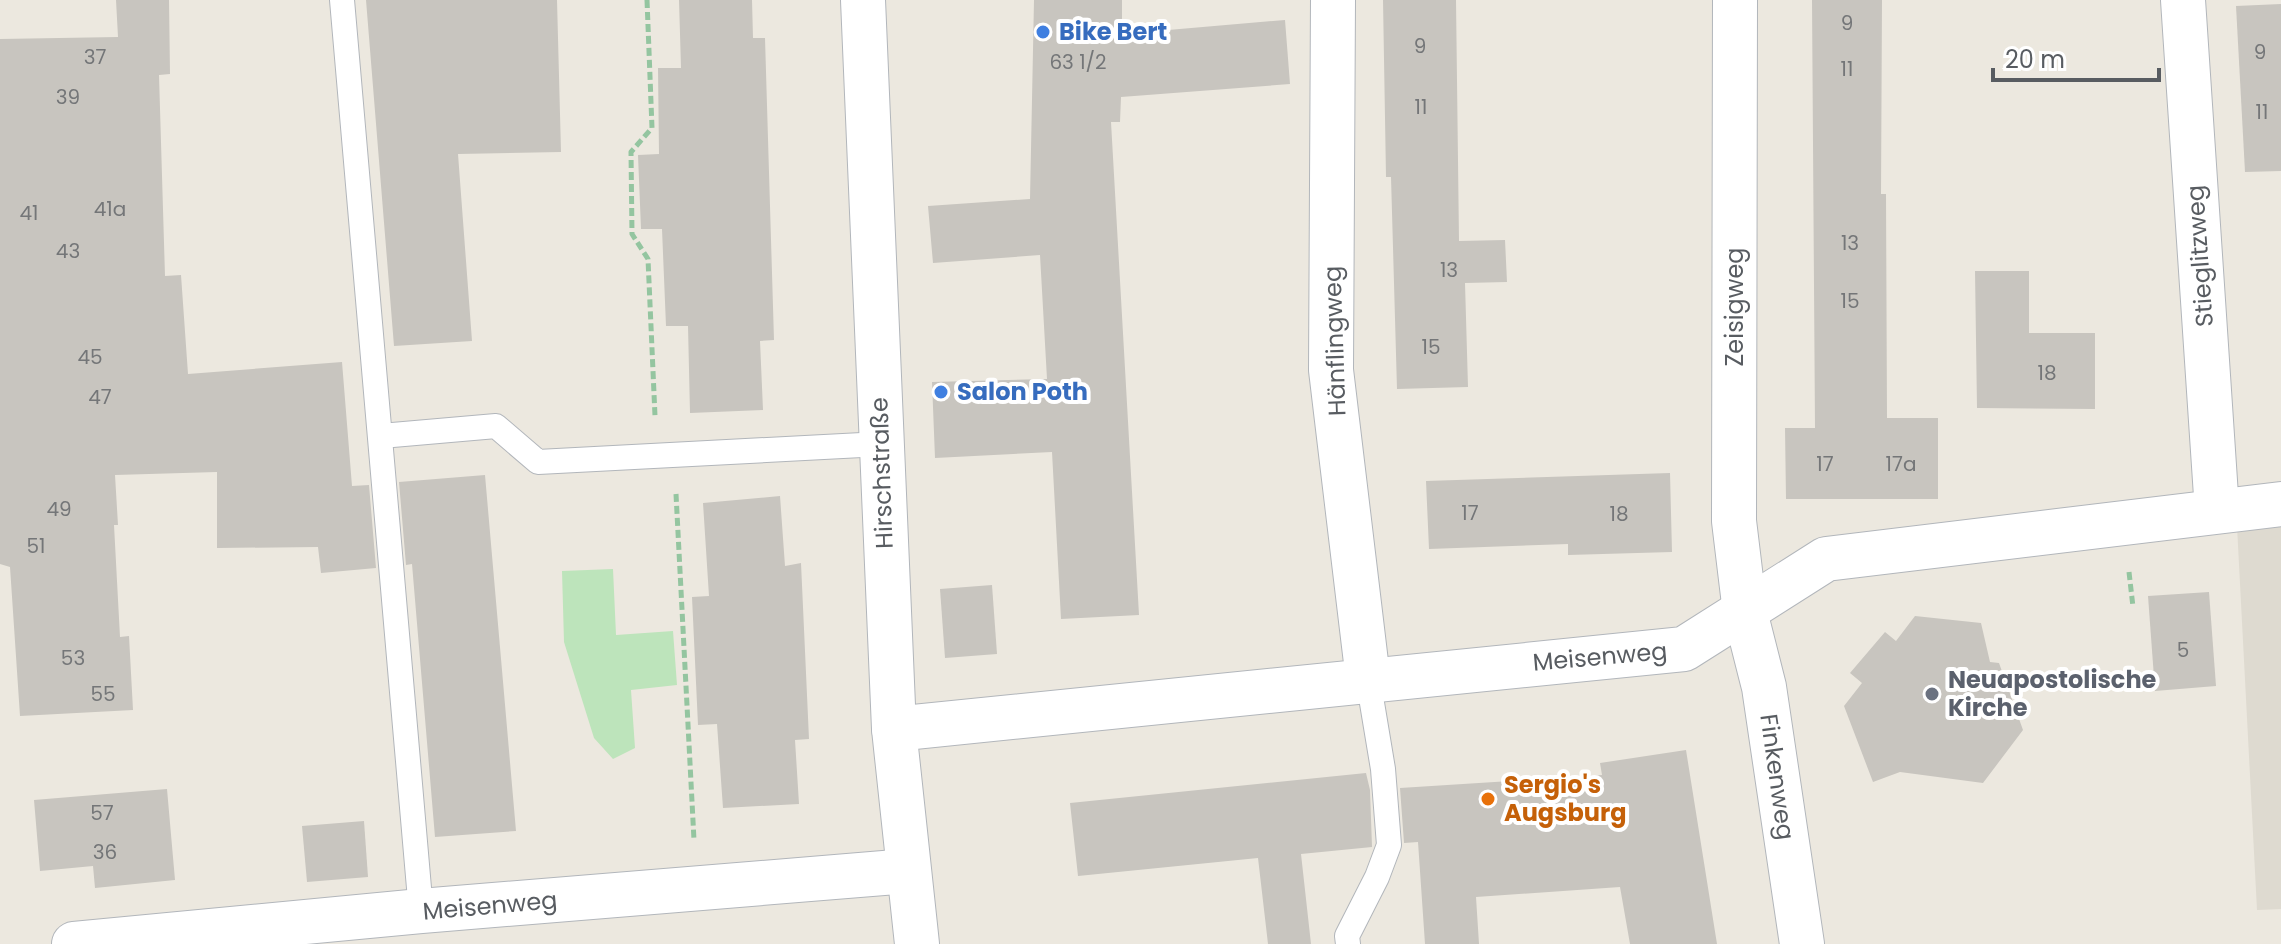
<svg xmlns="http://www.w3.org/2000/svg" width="2281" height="944" viewBox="0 0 2281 944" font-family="Poppins,sans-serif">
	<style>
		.education { fill: #dedad0 }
		.green { fill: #bde4bb }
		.building { fill: #c8c5bf }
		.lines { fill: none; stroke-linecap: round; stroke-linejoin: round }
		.service-casing { stroke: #b2b6bb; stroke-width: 26 }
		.minor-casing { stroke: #b2b6bb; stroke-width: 46 }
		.path { stroke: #94c5a0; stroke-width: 5; stroke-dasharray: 8 4; stroke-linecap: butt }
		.service { stroke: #fff; stroke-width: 24 }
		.minor { stroke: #fff; stroke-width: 44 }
		.shop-dot { fill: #3f7fe0; stroke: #fff; stroke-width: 3 }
		.worship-dot { fill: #6b7280; stroke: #fff; stroke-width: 3 }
		.food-dot { fill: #e8710a; stroke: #fff; stroke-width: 3 }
		.labels { text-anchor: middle; stroke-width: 8; stroke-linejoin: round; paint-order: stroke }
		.number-label { font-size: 20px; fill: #747678 }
		.shop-label { font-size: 24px; font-weight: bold; fill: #366cbe; stroke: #fff; text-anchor: start }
		.street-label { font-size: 24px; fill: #585c61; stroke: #fff }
		.worship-label { font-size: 24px; font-weight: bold; fill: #5b616d; stroke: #fff; text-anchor: start }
		.food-label { font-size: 24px; font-weight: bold; fill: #c56008; stroke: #fff; text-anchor: start }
	</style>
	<rect width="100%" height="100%" fill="#ece8df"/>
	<!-- education -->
	<polygon class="education" points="2281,522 2281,909 2257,910 2237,526"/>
	<!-- green -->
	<polygon class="green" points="613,569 616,635 673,631 677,685 631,690 635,748 613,759 594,738 564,642 562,571"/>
	<!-- building -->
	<g class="building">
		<polygon points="116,0 169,0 170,74 159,75 165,276 181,275 188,374 342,362 352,486 369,485 376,568 321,573 318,547 217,548 217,472 115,475 118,525 114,525 120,637 129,636 133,710 20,716 10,567 0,564 0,39 118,37"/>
		<polygon points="366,0 557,0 561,152 458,154 472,341 394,346"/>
		<polygon points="679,0 752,0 753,38 765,38 774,340 760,341 763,410 690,413 688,326 666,326 662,229 641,229 638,155 659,154 658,68 681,68"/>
		<polygon points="1034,0 1122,0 1122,34 1285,20 1290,84 1121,97 1120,122 1111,122 1139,615 1061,619 1052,452 935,458 932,382 1047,379 1040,255 933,263 928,206 1030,199"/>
		<polygon points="1383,0 1456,0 1459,241 1505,240 1507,282 1465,283 1468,387 1397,389 1391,177 1386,177"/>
		<polygon points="1812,0 1882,0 1881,194 1886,194 1887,418 1938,418 1938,499 1786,499 1785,428 1815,428"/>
		<polygon points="2281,4 2281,171 2245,172 2236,6"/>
		<polygon points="1975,271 2029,271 2029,333 2095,333 2095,409 1977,408"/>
		<polygon points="1670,473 1672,552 1568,555 1568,544 1429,549 1426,481"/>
		<polygon points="485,475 516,831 435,837 412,564 406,565 399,482"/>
		<polygon points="780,496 785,566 801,563 809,739 795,740 799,804 723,808 717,724 698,725 692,597 709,596 703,503"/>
		<polygon points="992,585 997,654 945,658 940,589"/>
		<polygon points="2209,592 2216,686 2155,691 2148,596"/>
		<polygon points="1915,616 1981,623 1990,662 1999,663 2023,730 1983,783 1900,772 1873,782 1844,706 1862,683 1850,673 1885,632 1896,641"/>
		<polygon points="1686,750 1717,944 1630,944 1620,887 1476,897 1479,944 1425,944 1418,842 1404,843 1400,788 1602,775 1600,763"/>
		<polygon points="1366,773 1370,790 1372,847 1301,854 1311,944 1268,944 1258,858 1078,876 1070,803"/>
		<polygon points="167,789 175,880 95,888 93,866 40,871 34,800"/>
		<polygon points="364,821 368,877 307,882 302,826"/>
	</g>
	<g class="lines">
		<defs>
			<g id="service">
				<polyline points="342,0 421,911"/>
				<polyline points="381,436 496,426 538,462 881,444"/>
				<polyline points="1348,944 1347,936 1377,877 1389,845 1383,769 1368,679"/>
			</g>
			<g id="minor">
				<polyline points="863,0 894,729 917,944"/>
				<polyline points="1333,0 1331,370 1368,679"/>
				<polyline points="1735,0 1734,521 1745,612 1764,687 1802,944"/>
				<polyline points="2183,0 2217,511"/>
				<polyline points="894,729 1684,649 1826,559 2281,504"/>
				<polyline points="74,944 421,911 908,871"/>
			</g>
		</defs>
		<!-- service casing -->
		<use href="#service" class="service-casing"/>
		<!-- minor casing -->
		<use href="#minor" class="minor-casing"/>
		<!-- path -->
		<g class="path">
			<polyline points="647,0 652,128 631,152 632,234 648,259 655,416"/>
			<polyline points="676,494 694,840"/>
			<polyline points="2129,572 2133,607"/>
		</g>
		<!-- service -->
		<use href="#service" class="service"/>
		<!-- minor -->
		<use href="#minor" class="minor"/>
	</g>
	<!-- markers -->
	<g class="shop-dot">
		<circle cx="1043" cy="32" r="8"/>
		<circle cx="941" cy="392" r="8"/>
	</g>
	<circle class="worship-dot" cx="1932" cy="694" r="8"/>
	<circle class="food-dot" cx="1488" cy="799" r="8"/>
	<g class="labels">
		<!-- number labels -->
		<g class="number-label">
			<text x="1847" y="30">9</text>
			<text x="1420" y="53">9</text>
			<text x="2260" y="59">9</text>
			<text x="95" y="64">37</text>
			<text x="1078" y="69">63 1/2</text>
			<text x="1847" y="76">11</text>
			<text x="68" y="104">39</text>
			<text x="1421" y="114">11</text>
			<text x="2262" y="119">11</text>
			<text x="110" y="216">41a</text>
			<text x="29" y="220">41</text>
			<text x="1850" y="250">13</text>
			<text x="68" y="258">43</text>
			<text x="1449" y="277">13</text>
			<text x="1850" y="308">15</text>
			<text x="1431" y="354">15</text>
			<text x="90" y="364">45</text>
			<text x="2047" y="380">18</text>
			<text x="100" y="404">47</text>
			<text x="1825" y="471">17</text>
			<text x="1901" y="471">17a</text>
			<text x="59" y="516">49</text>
			<text x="1470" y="520">17</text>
			<text x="1619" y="521">18</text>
			<text x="36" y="553">51</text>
			<text x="2183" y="657">5</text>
			<text x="73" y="665">53</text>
			<text x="103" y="701">55</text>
			<text x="102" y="820">57</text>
			<text x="105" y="859">36</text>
		</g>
		<!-- shop labels -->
		<g class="shop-label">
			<text x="1059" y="40">Bike Bert</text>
			<text x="957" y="400">Salon Poth</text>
		</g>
		<!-- street labels -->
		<g class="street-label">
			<text transform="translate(2200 256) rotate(-94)" y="8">Stieglitzweg</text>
			<text transform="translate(1735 307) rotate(-90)" y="8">Zeisigweg</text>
			<text transform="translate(1335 341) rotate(-92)" y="8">Hänflingweg</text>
			<text transform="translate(882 473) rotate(-92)" y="8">Hirschstraße</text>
			<text transform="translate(1600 657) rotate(-5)" y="8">Meisenweg</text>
			<text transform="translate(1777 777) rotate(82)" y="8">Finkenweg</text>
			<text transform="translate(490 906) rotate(-5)" y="8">Meisenweg</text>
		</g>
		<!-- worship labels -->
		<g class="worship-label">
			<text x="1948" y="688">Neuapostolische<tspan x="1948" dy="28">Kirche</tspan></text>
		</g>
		<!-- food labels -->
		<g class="food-label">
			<text x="1504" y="793">Sergio's<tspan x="1504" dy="28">Augsburg</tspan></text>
		</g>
	</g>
	<!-- scale -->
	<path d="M1993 68v12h166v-12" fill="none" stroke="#585c61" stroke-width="4"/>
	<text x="2005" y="68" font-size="24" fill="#585c61" stroke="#ffffff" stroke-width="6" paint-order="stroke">20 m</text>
</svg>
